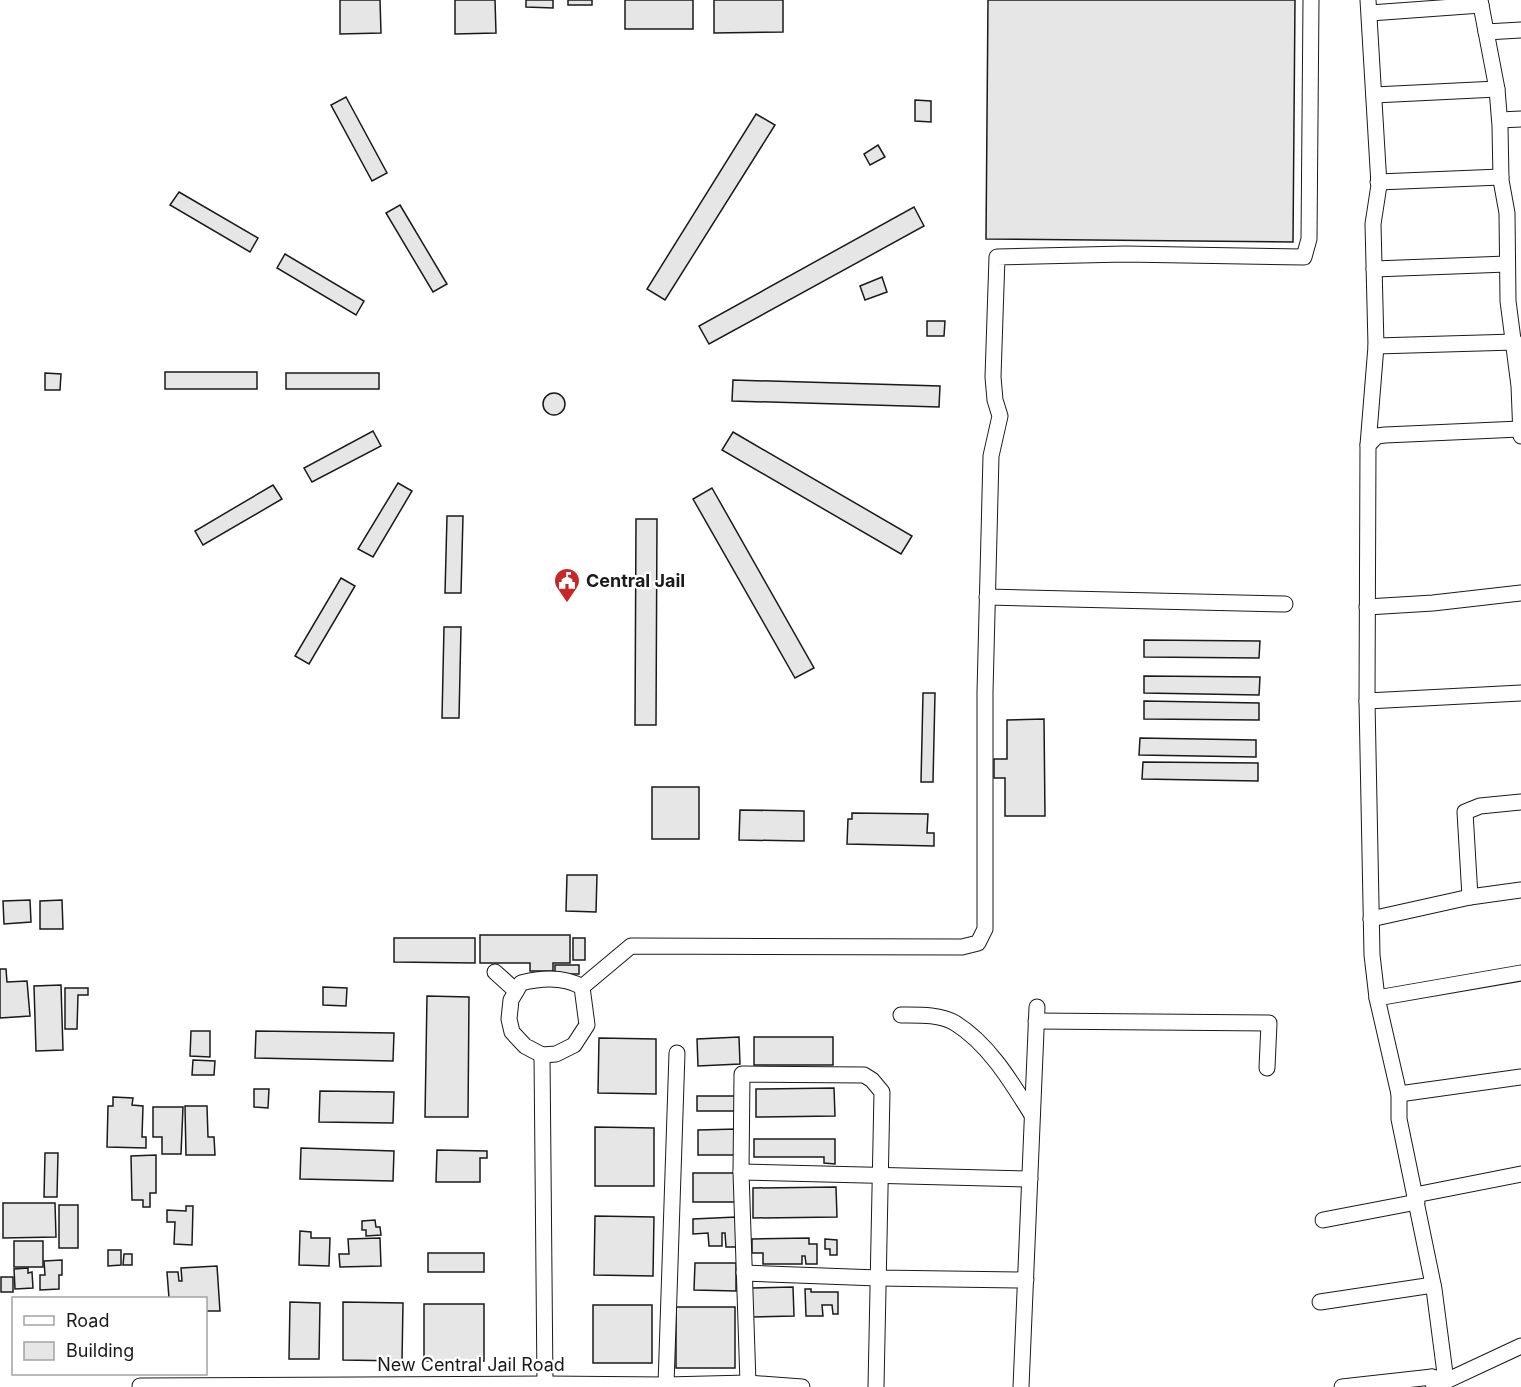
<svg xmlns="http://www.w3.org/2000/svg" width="1521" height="1387" viewBox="0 0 1521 1387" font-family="Inter,sans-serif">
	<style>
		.building { fill: #e6e6e6; stroke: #1a1a1a; stroke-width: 1.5 }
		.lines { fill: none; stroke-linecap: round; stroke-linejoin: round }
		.street-casing { stroke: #1a1a1a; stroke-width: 17 }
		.street { stroke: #fff; stroke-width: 15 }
		.labels { text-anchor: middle; stroke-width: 4.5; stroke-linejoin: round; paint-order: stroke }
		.poi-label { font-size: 18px; font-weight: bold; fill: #1a1a1a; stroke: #fff; text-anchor: start }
		.street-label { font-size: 18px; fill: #1a1a1a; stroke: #fff }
	</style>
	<rect width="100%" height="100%" fill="#fff"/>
	<!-- building -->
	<g class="building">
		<polygon points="340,0 380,0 381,33 340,34"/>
		<polygon points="455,0 495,0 496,33 455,34"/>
		<polygon points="526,0 553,0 553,8 526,7"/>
		<rect x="568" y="0" width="24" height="5"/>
		<rect x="625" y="0" width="68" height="29"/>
		<polygon points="714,0 783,0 783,32 714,33"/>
		<polygon points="988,0 1295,0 1293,242 986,239"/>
		<polygon points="346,97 387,173 372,181 331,105"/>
		<polygon points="915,100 931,101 931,122 915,121"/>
		<polygon points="756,114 775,125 665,300 647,289"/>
		<polygon points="878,145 885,157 870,165 864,154"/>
		<polygon points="179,192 258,238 250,252 170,205"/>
		<polygon points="400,205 447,284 433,292 386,213"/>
		<polygon points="914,207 924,226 709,344 699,326"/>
		<polygon points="285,254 364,301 356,315 277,268"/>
		<polygon points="882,277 887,292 865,300 860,286"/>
		<polygon points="927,321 945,321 944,336 927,336"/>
		<rect x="165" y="372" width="92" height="17"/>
		<polygon points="45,373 61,374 60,390 45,390"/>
		<rect x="286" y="373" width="93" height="16"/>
		<polygon points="733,380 940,386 939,407 732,401"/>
		<circle cx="554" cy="404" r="11"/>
		<polygon points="373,431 381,446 312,482 304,468"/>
		<polygon points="733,432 912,536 901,554 722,450"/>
		<polygon points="398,483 412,491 373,557 358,549"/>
		<polygon points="273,485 282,499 203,545 195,531"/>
		<polygon points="712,488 814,668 795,678 693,499"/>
		<polygon points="447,516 463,516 461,593 445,593"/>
		<polygon points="636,519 657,519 656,725 635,725"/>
		<polygon points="341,578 355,586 309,664 295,656"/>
		<polygon points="444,627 461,627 459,718 442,718"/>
		<polygon points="1144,640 1260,641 1259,658 1144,657"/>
		<polygon points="1144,676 1260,677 1259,695 1144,693"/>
		<polygon points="923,693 935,693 933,782 921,782"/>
		<polygon points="1144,701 1259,703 1259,720 1144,719"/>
		<polygon points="1044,719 1045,816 1005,816 1005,778 994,778 994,759 1007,759 1007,720"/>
		<polygon points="1140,738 1256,740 1256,757 1139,755"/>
		<polygon points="1143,762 1258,763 1258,781 1142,779"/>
		<rect x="652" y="787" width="47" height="52"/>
		<polygon points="740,810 804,811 804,841 739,840"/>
		<polygon points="852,813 928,814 927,833 934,833 934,846 847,844 848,819 852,819"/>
		<polygon points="567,875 597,875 596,912 566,911"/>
		<polygon points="30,900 31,922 4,924 3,901"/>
		<polygon points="62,900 63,929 40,929 40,901"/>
		<polygon points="480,935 570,935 570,963 553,963 553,971 530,971 530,963 480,963"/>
		<polygon points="394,938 475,938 475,963 394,962"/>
		<rect x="573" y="938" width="12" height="22"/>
		<rect x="555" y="965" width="24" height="9"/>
		<polygon points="0,969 6,969 7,982 27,981 30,1016 0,1018"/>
		<polygon points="61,985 63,1050 36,1051 34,986"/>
		<polygon points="323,987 347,988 346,1006 323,1005"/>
		<polygon points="65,988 88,988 88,995 78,995 77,1029 65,1029"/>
		<polygon points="427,996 469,997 468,1117 425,1117"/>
		<polygon points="191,1031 210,1031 210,1057 190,1056"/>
		<polygon points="256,1031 394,1033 393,1061 255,1058"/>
		<polygon points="739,1037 740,1064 698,1066 697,1039"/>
		<rect x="754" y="1037" width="79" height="28"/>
		<polygon points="599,1038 656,1039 656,1094 598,1093"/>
		<polygon points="193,1060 215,1061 214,1075 192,1075"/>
		<polygon points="834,1088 835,1116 756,1117 756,1089"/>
		<polygon points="254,1089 269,1089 268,1108 254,1107"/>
		<polygon points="320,1091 394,1092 393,1123 319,1122"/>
		<rect x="697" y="1096" width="39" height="15"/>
		<polygon points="113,1097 133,1098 132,1105 143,1106 142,1137 146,1137 146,1148 107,1147 108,1106 113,1106"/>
		<polygon points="185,1106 207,1106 208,1137 214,1137 215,1155 186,1155"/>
		<polygon points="153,1107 183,1107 181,1154 162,1154 162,1137 153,1137"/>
		<polygon points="595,1127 654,1128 654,1186 595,1186"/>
		<polygon points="737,1129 737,1155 698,1155 698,1130"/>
		<polygon points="754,1139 835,1139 835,1164 824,1163 824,1157 754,1157"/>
		<polygon points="301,1148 394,1151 393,1181 300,1179"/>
		<polygon points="437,1150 487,1151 487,1158 480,1158 480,1182 436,1182"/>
		<polygon points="45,1153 58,1153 57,1197 44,1197"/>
		<polygon points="156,1155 156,1193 150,1193 150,1207 143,1207 143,1200 132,1200 131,1156"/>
		<polygon points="693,1173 736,1173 737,1202 693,1202"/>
		<polygon points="836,1187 837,1217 753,1218 753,1188"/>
		<polygon points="3,1203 55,1203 56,1237 3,1238"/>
		<rect x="59" y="1205" width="19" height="43"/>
		<polygon points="186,1206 193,1206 192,1245 174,1244 175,1222 167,1222 167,1210 186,1211"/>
		<polygon points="595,1216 654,1217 653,1276 594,1275"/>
		<polygon points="736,1217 737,1247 726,1247 725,1233 722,1233 722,1246 709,1246 708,1233 693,1234 693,1219"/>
		<polygon points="375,1220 376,1227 380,1227 381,1235 366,1236 366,1230 362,1230 362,1221"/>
		<polygon points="300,1231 311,1232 311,1238 330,1238 329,1266 299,1265"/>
		<polygon points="380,1238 381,1266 340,1267 339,1254 349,1254 348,1239"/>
		<polygon points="809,1238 809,1244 817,1244 817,1264 806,1264 805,1256 802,1256 802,1264 763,1264 763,1253 752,1253 752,1239"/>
		<polygon points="825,1239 837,1240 837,1255 830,1255 830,1249 825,1249"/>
		<rect x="14" y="1241" width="29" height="26"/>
		<polygon points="108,1250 121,1250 121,1265 108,1266"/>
		<rect x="428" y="1253" width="56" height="19"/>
		<polygon points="124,1254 132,1254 132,1265 123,1265"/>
		<polygon points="62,1260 62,1275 59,1275 59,1289 40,1290 40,1275 45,1275 44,1261"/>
		<polygon points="695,1263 736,1263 736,1291 694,1290"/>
		<polygon points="217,1266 220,1311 206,1311 206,1298 169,1298 167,1272 178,1272 179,1281 182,1281 181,1268"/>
		<polygon points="28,1268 28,1273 32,1272 33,1288 15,1289 14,1269"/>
		<rect x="1" y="1277" width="12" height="15"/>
		<polygon points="793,1287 794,1316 752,1317 751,1288"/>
		<polygon points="805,1289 811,1289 811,1292 838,1292 838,1314 833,1314 832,1305 822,1305 823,1316 806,1316"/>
		<polygon points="290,1302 320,1303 319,1359 289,1359"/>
		<polygon points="343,1302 403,1303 402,1361 343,1360"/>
		<rect x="424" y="1304" width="60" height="57"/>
		<rect x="593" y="1305" width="59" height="58"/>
		<rect x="676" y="1307" width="59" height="61"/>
	</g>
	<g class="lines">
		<defs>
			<g id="street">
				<polyline points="1368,0 1379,185 1373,224 1376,346 1368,445 1367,701 1372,955 1377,998 1399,1094 1399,1119 1434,1289 1446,1381 1432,1377 1434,1387"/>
				<polyline points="1480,0 1497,89 1500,126 1501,180 1507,213 1508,301 1519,386 1521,436"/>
				<polyline points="1370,13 1481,5"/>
				<polyline points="1486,32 1521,30"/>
				<polyline points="1374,95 1497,89"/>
				<polyline points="1500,120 1521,119"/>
				<polyline points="1378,182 1501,177"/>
				<polyline points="1374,269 1507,264"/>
				<polyline points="1376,346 1515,342"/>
				<polyline points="1368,445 1377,436 1385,435 1520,429"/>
				<polyline points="987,597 1285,604"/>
				<polyline points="1367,607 1433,603 1521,593"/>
				<polyline points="1367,701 1521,693"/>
				<polyline points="1470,897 1465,812 1480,806 1521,802"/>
				<polyline points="1371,919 1470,897 1521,890"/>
				<polyline points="495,972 516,991"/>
				<path d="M582,987C563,976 541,978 521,983L511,1000L509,1019L512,1032L525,1046L542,1055L556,1054L574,1045L587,1025L582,987L631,946L962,947L978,943L985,929V692L991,456L1000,416L995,400L993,377L997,257L1125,254L1304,257L1309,239L1311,0"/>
				<polyline points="1377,998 1521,973"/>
				<path d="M901,1015C918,1015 940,1014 955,1023C989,1044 1012,1083 1032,1115"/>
				<polyline points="1036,1021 1269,1023 1267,1068"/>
				<polyline points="542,1055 545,1384"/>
				<polyline points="1399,1094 1521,1077"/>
				<polyline points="741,1172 1030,1179"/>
				<polyline points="1415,1195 1521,1174"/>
				<polyline points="1323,1220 1417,1202"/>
				<polyline points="744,1273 878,1278 1026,1280"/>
				<polyline points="1320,1302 1433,1285"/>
				<polyline points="1446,1381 1521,1346"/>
				<polyline points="748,1383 741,1172 742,1074 864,1075 872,1080 882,1092 876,1387"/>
				<polyline points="666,1385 677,1053"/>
				<polyline points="140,1386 545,1384 666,1385 748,1383 802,1387"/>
				<polyline points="1021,1387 1037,1007"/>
				<polyline points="1342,1387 1432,1377"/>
			</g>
		</defs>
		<!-- street casing -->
		<use href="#street" class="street-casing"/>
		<!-- street -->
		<use href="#street" class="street"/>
	</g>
	<!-- icons -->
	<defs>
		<symbol id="civic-pin" viewBox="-11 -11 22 30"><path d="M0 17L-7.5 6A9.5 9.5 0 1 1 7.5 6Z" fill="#c62828" stroke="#fff"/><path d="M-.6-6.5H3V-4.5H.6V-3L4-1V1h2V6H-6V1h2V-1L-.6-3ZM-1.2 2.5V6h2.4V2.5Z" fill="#fff"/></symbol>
	</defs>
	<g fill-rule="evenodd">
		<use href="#civic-pin" x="552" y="566" width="30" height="40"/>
	</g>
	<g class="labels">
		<!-- poi labels -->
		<g class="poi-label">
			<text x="586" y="587">Central Jail</text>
		</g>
		<!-- street labels -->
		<g class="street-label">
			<text x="471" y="1371">New Central Jail Road</text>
		</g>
	</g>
	<!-- legend -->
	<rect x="12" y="1297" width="195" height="78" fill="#ffffff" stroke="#a3a3a3" stroke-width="1.5"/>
	<rect x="24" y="1316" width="30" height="9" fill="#ffffff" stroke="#a3a3a3" stroke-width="1.5"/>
	<text x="66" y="1327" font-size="18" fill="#1a1a1a">Road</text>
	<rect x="24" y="1342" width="30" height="18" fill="#e6e6e6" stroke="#a3a3a3" stroke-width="1.5"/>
	<text x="66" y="1357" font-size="18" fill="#1a1a1a">Building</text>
</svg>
